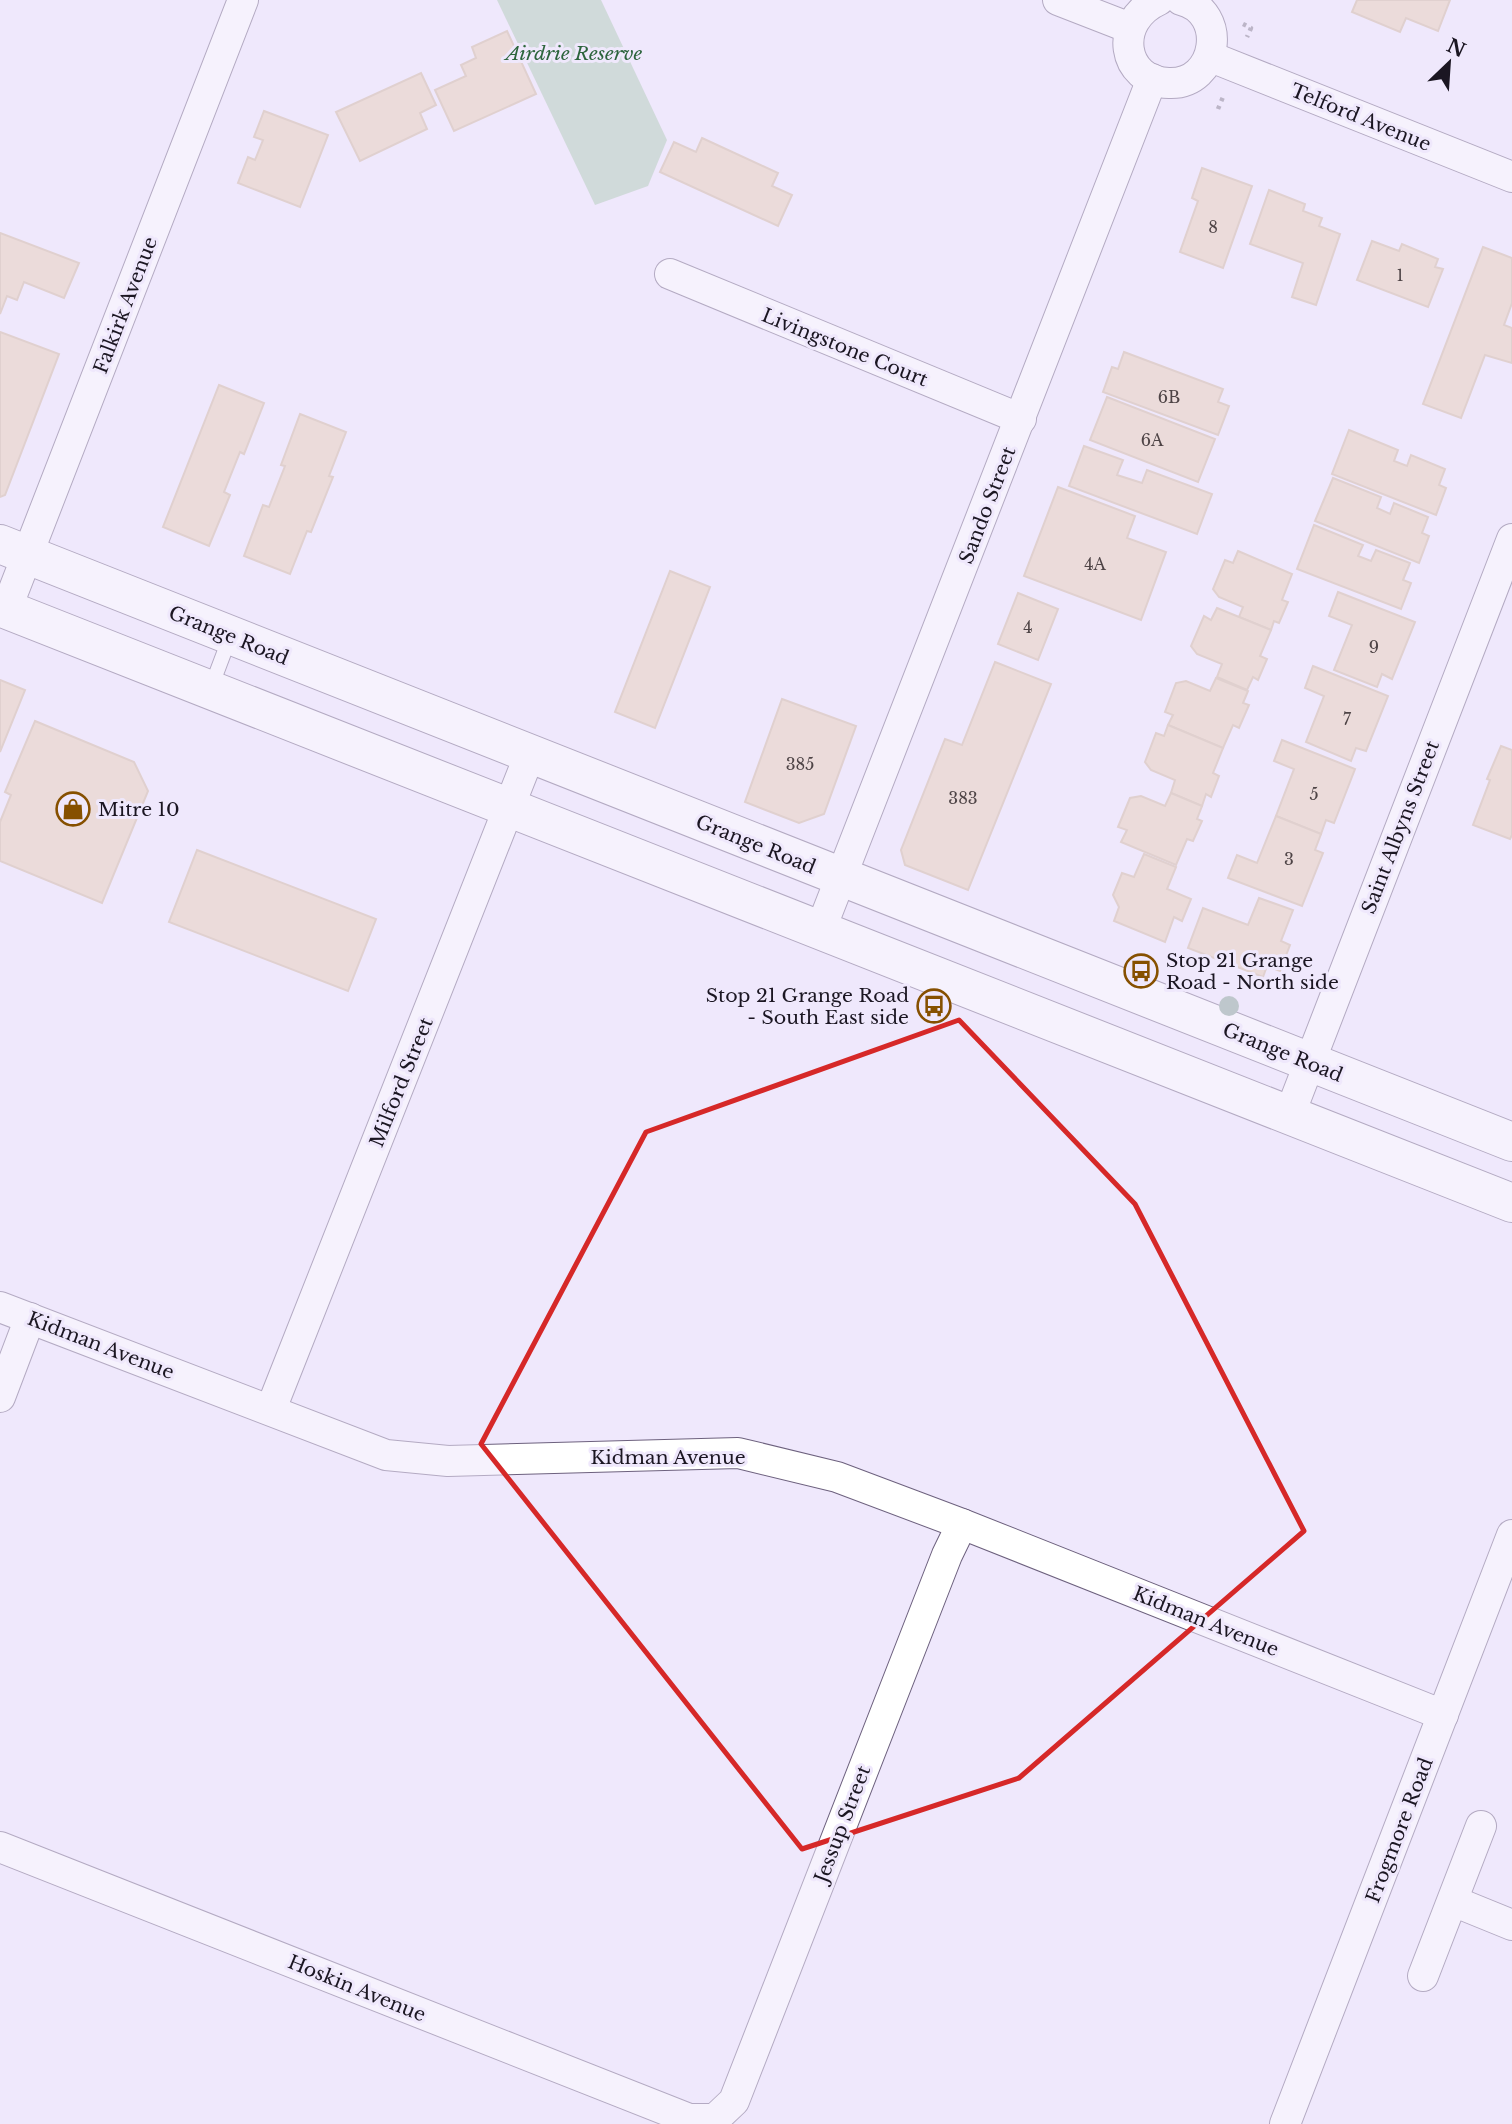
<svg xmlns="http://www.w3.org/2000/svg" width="1512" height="2124" viewBox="0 0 1512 2124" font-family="'Libre Baskerville',serif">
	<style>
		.green { fill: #acc9b2 }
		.building { fill: #e7cdb1; stroke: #ceb499; stroke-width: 2 }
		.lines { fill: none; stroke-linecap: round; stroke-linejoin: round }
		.lane-casing { stroke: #6d617e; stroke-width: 16 }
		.street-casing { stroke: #6d617e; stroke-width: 32 }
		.secondary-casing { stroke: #6d617e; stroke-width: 40 }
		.path { stroke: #7e7888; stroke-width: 4.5; stroke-dasharray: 3.5 5; stroke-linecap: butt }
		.lane { stroke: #fff; stroke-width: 14 }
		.street { stroke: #fff; stroke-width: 30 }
		.secondary { stroke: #fff; stroke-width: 38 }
		.tree { fill: #849f92 }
		.marked { fill: none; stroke: #d62828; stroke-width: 5; stroke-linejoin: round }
		.labels { text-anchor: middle; stroke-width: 6; stroke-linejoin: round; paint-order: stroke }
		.number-label { font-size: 16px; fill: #4e4446 }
		.park-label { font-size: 19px; font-style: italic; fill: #2c643c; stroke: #efe8fc }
		.street-label { font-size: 19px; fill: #1b1622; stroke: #efe8fc }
		.poi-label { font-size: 19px; fill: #1b1622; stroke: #efe8fc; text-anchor: start }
	</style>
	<rect width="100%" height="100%" fill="#efe8fc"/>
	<!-- green -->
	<polygon class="green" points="497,0 601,0 667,140 648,186 595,205"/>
	<!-- building -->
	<g class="building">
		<polygon points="1357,0 1450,0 1438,31 1406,18 1400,32 1352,12"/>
		<polygon points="507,31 536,94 454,131 435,90 466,76 461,65 476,58 472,47"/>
		<polygon points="421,73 436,105 420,113 427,129 360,161 336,112"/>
		<polygon points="264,111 328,135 300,207 238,183 248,157 255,160 263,140 254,137"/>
		<polygon points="702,138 778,173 772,186 792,195 778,226 660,172 674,142 696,152"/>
		<polygon points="1202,168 1252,186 1223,268 1180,252 1198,201 1192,198"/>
		<polygon points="1269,190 1305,204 1303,211 1322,218 1319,226 1340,234 1316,305 1292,297 1303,263 1250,244"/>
		<polygon points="0,233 79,263 64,298 24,282 17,300 7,296 0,314"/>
		<polygon points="1372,241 1399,251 1402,244 1438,259 1435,267 1443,269 1428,307 1357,280"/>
		<polygon points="1483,247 1512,258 1512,303 1504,325 1512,328 1512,363 1485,355 1461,418 1423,404"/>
		<polygon points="0,332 59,354 5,495 0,497"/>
		<polygon points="1124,352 1223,389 1218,402 1229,406 1218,435 1103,392 1112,367 1118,369"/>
		<polygon points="219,385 264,403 244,454 240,452 224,492 230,495 209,546 163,527"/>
		<polygon points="1107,397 1215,439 1198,482 1090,440"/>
		<polygon points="300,414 346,432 329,476 333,477 311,532 307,531 290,574 244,556 263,505 269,507 285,466 281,465"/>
		<polygon points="1349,430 1398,450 1394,461 1407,466 1411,455 1445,469 1439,485 1446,488 1436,515 1332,474"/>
		<polygon points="1084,446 1123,460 1117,475 1142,483 1147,470 1212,494 1197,534 1069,486"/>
		<polygon points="1333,478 1381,497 1377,508 1390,514 1394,503 1428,517 1422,533 1429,536 1419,563 1315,521"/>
		<polygon points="1058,487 1135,516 1127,538 1166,552 1141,620 1024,576"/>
		<polygon points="1314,525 1363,545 1358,556 1371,561 1376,550 1410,563 1403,580 1411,583 1401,609 1297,569"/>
		<polygon points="1238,551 1292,574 1282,600 1288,602 1279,623 1274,621 1271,630 1239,617 1243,607 1219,597 1213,589 1225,560 1233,563"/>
		<polygon points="670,571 710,587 655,728 615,712"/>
		<polygon points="1338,592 1415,622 1392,679 1382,674 1377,687 1334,670 1352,625 1329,616"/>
		<polygon points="1018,593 1058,609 1038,660 998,644"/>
		<polygon points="1217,608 1271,630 1260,656 1267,659 1258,680 1253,677 1247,690 1217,677 1222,664 1197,654 1191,646 1204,616 1211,620"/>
		<polygon points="995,662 1051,684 968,890 905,865 901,850 945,739 962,745"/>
		<polygon points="1313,666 1388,696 1366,751 1356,748 1351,761 1306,742 1324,696 1305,688"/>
		<polygon points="1216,678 1248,691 1243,703 1249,705 1239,728 1233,725 1223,748 1168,725 1173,715 1165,712 1176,683 1186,681 1210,691"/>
		<polygon points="0,680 25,690 0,752"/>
		<polygon points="782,699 856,726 824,814 799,823 745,802"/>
		<polygon points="35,721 134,762 148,791 102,903 0,861 0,822 11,795 5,792"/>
		<polygon points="1168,725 1223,748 1213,773 1219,776 1211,797 1206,794 1202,806 1171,793 1175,780 1151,770 1145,762 1156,733 1164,736"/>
		<polygon points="1282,740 1355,769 1334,823 1326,820 1321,834 1276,816 1294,769 1274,761"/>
		<polygon points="1501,746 1512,750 1512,835 1510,839 1473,825 1490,780 1487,779"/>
		<polygon points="1171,793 1202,806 1197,819 1202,821 1193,841 1187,839 1176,865 1121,842 1127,830 1118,827 1130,798 1141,796 1165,806"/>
		<polygon points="1276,816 1321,834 1315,850 1323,853 1302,906 1228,878 1237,855 1257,863"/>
		<polygon points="197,850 376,919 348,991 169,922"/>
		<polygon points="1144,854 1176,867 1167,889 1191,899 1182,921 1174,917 1165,942 1114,921 1119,907 1113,895 1122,873 1134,877"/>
		<polygon points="1259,898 1293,910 1281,941 1290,945 1280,971 1267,966 1263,977 1188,948 1203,908 1248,925"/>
	</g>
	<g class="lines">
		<defs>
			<polyline id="lane" points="210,690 230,637"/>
			<g id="street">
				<polyline points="1058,0 1130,28"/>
				<path d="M1159,0C1112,21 1122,82 1169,83C1218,85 1229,12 1181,0"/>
				<polyline points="1211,57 1512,177"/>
				<polyline points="670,274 1021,419"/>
				<polyline points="6,610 243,0"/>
				<polyline points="820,931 1152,79"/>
				<polyline points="1289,1116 1512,539"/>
				<polyline points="0,1307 386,1455 448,1461 738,1453 837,1477 962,1524 1443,1715"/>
				<polyline points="0,1397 30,1318"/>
				<polyline points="271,1409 530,754"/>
				<polyline points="0,1847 689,2119 715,2119 734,2101 947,1555 962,1524"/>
				<polyline points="1453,1901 1512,1925"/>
				<polyline points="1423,1976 1481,1826"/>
				<polyline points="1285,2124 1512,1535"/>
			</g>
			<g id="secondary">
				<polyline points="0,544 1512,1142"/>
				<polyline points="0,607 1512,1203"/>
			</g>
		</defs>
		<!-- lane casing -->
		<use href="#lane" class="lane-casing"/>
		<!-- street casing -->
		<use href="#street" class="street-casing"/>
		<!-- secondary casing -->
		<use href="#secondary" class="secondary-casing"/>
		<!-- path -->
		<g class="path">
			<polyline points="1243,24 1251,28 1247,37"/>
			<polyline points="1218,109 1223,97"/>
		</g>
		<!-- lane -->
		<use href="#lane" class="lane"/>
		<!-- street -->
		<use href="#street" class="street"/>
		<!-- secondary -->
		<use href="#secondary" class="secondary"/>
	</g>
	<!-- trees -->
	<circle class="tree" cx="1229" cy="1006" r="10"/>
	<!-- marked area -->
	<path d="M0 0H1512V2124H0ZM959,1020L1135,1204L1304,1531L1019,1778L802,1849L481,1444L646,1132Z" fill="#efe8fc" fill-opacity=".55" fill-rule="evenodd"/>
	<path class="marked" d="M959,1020L1135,1204L1304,1531L1019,1778L802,1849L481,1444L646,1132Z"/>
	<!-- icons -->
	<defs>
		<symbol id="shop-ring" viewBox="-11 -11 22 22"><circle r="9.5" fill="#efe8fc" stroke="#865000" stroke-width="1.5"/><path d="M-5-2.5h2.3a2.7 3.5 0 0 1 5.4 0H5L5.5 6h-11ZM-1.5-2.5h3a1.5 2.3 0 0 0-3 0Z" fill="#865000"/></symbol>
		<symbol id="bus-ring" viewBox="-11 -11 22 22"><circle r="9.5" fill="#efe8fc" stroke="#865000" stroke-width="1.5"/><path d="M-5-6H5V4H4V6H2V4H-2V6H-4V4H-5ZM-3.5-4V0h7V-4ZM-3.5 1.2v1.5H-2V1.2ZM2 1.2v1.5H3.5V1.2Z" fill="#865000"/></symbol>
	</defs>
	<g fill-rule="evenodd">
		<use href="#shop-ring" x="54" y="790" width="38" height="38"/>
		<use href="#bus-ring" x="1122" y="952" width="38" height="38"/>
		<use href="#bus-ring" x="915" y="987" width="38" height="38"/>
	</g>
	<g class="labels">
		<!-- number labels -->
		<g class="number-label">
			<text x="1213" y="233">8</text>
			<text x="1400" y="281">1</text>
			<text x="1169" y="403">6B</text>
			<text x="1152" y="446">6A</text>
			<text x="1095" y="570">4A</text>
			<text x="1028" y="633">4</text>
			<text x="1374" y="653">9</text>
			<text x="1347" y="725">7</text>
			<text x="800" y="770">385</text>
			<text x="1314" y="800">5</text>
			<text x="963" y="804">383</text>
			<text x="1289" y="865">3</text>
		</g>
		<!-- park labels -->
		<g class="park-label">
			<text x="574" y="60">Airdrie Reserve</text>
		</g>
		<!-- street labels -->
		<g class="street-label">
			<text transform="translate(1361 117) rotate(22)" y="7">Telford Avenue</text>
			<text transform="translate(125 305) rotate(-69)" y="7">Falkirk Avenue</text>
			<text transform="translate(845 347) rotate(22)" y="7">Livingstone Court</text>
			<text transform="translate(987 505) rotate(-69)" y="7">Sando Street</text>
			<text transform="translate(229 635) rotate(22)" y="7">Grange Road</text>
			<text transform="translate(1400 827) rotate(-69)" y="7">Saint Albyns Street</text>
			<text transform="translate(756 844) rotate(22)" y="7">Grange Road</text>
			<text transform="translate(1283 1052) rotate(22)" y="7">Grange Road</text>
			<text transform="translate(401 1082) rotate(-68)" y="7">Milford Street</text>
			<text transform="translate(101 1345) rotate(21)" y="7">Kidman Avenue</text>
			<text x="668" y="1464">Kidman Avenue</text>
			<text transform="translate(1206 1621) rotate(22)" y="7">Kidman Avenue</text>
			<text transform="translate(842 1824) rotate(-69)" y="7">Jessup Street</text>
			<text transform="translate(1399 1830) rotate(-69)" y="7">Frogmore Road</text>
			<text transform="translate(357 1988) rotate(22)" y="7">Hoskin Avenue</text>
		</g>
		<!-- poi labels -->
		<g class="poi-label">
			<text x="98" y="816">Mitre 10</text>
			<text x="1166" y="967">Stop 21 Grange<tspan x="1166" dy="22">Road - North side</tspan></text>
			<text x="909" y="1002" text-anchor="end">Stop 21 Grange Road<tspan x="909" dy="22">- South East side</tspan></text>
		</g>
	</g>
	<!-- north arrow -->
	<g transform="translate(1449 63) rotate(25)" stroke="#efe8fc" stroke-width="5" paint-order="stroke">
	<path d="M0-5L12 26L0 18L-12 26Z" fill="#1b1622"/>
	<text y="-10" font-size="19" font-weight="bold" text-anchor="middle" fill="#1b1622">N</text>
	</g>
</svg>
